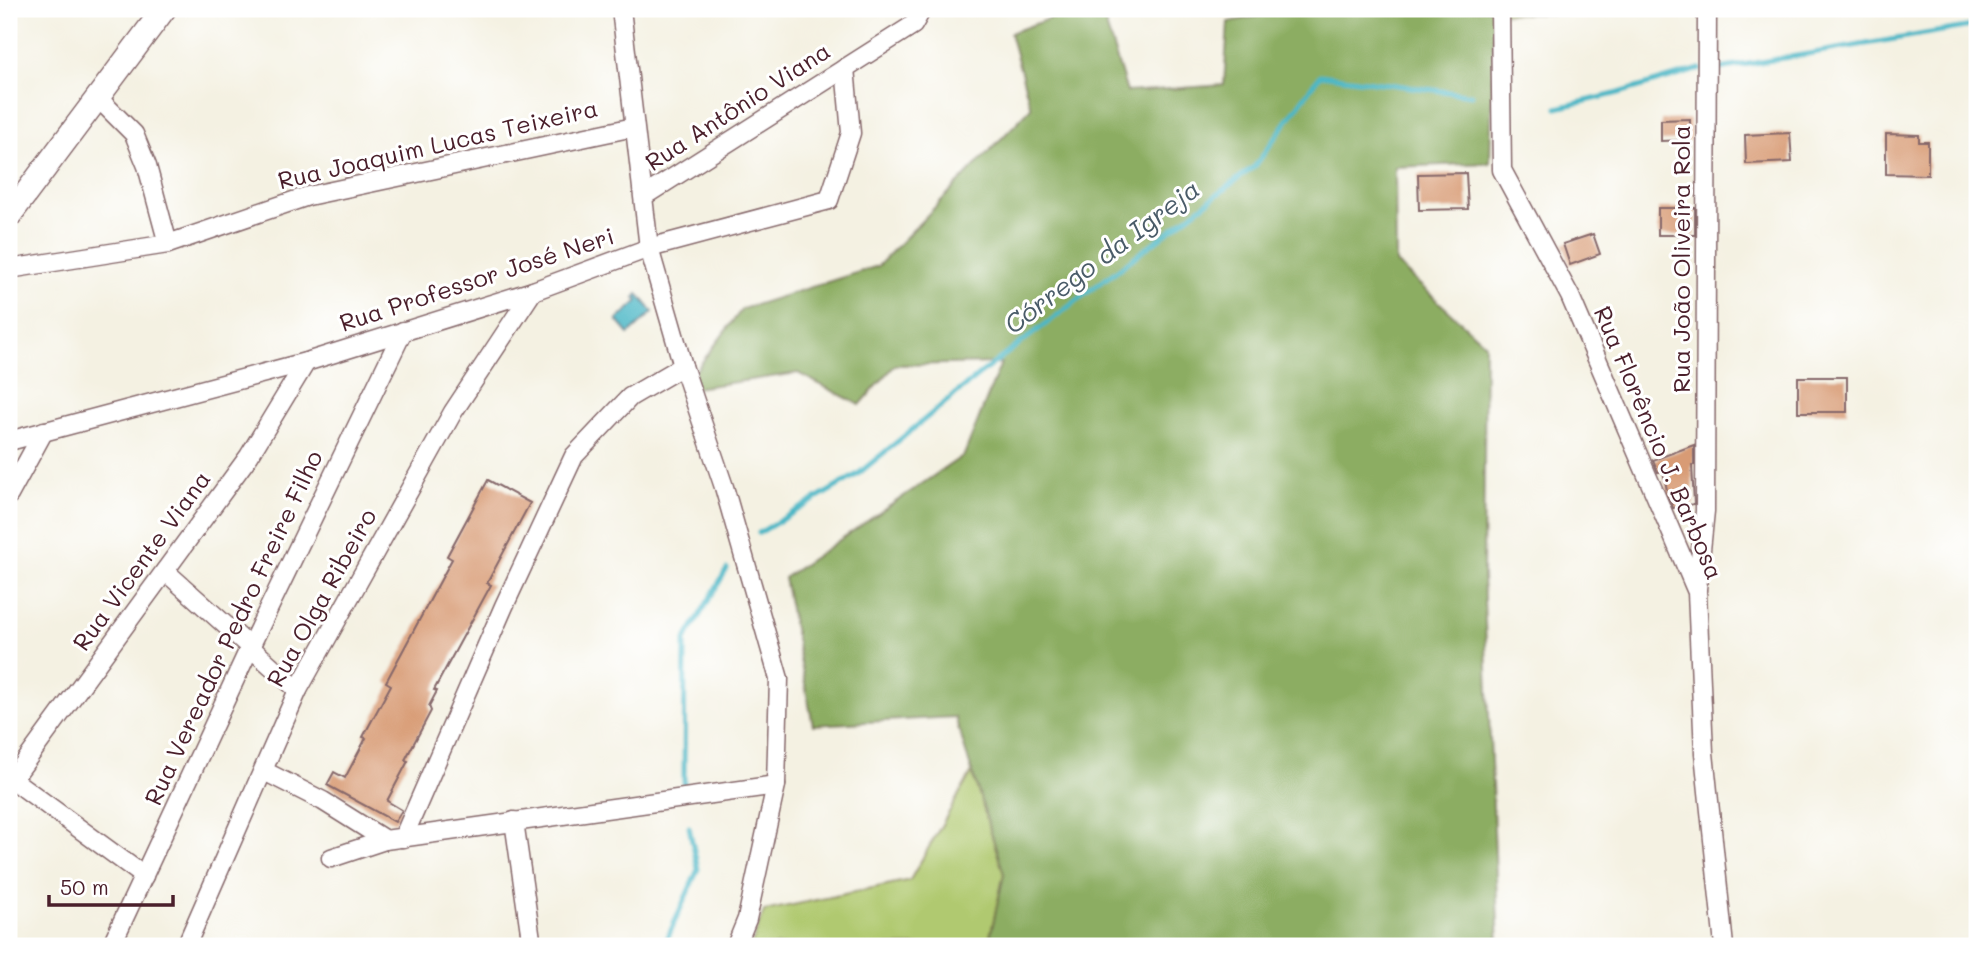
<svg xmlns="http://www.w3.org/2000/svg" width="1986" height="955" viewBox="0 0 1986 955" font-family="Mali,sans-serif">
	<style>
		.green { fill: #b0c96f; stroke: #7d744d; stroke-width: 2 }
		.forest { fill: #8cad62; stroke: #6b6646; stroke-width: 2 }
		.water { fill: #4bb7c6; stroke: #4a6b78; stroke-width: 2 }
		.lines { fill: none; stroke-linecap: round; stroke-linejoin: round }
		.stream { stroke: #4bb7c6; stroke-width: 5 }
		.building { fill: #d89b75 }
		.minor-casing { stroke: #86686b; stroke-width: 21 }
		.major-casing { stroke: #86686b; stroke-width: 26 }
		.minor { stroke: #fff; stroke-width: 18 }
		.major { stroke: #fff; stroke-width: 23 }
		.labels { text-anchor: middle; stroke-width: 6; stroke-linejoin: round; paint-order: stroke }
		.street-label { font-size: 24px; fill: #4a1f2b; stroke: #fff }
		.water-label { font-size: 26px; font-style: italic; fill: #4a5c69; stroke: #fff }
	</style>
	<rect width="100%" height="100%" fill="#fff"/>
	<filter id="ink" filterUnits="userSpaceOnUse"><feTurbulence type="fractalNoise" baseFrequency=".0143" numOctaves="2"/><feDisplacementMap in="SourceGraphic" scale="14" xChannelSelector="R" yChannelSelector="G"/><feConvolveMatrix kernelMatrix="1 2 1 2 8 2 1 2 1" color-interpolation-filters="sRGB"/></filter>
	<filter id="wash" filterUnits="userSpaceOnUse"><feTurbulence type="fractalNoise" baseFrequency=".00686" numOctaves="4" result="noise"/><feDisplacementMap in="SourceGraphic" scale="28" xChannelSelector="R" yChannelSelector="G"/><feGaussianBlur stdDeviation="1.57" result="paint"/><feColorMatrix in="noise" values="0 0 0 0 0 0 0 0 0 0 0 0 0 0 0 0 0 1.4 0 .05"/><feComposite in="paint" operator="in"/></filter>
	<g filter="url(#wash)">
		<rect width="100%" height="100%" fill="#f4f1e2"/>
		<!-- green -->
		<g class="green">
			<polygon points="1494,9 1599,9 1603,15 1494,13"/>
			<polygon points="972,772 1004,874 988,946 751,946 764,911 910,880"/>
		</g>
		<!-- forest -->
		<polygon class="forest" points="1075,9 1101,9 1127,92 1224,85 1228,22 1296,9 1494,9 1490,163 1395,167 1396,263 1485,344 1483,576 1499,946 988,946 1004,874 955,717 813,725 784,578 964,455 1001,363 895,365 860,405 798,373 681,390 742,309 878,266 1031,108 1010,33"/>
		<!-- water -->
		<polygon class="water" points="638,294 653,312 629,334 617,320 638,301 635,298"/>
		<g class="lines">
			<!-- stream -->
			<g class="stream">
				<polyline points="1719,69 1977,25"/>
				<polyline points="1557,108 1619,93 1700,69"/>
				<polyline points="759,533 858,474 981,373 1255,166 1320,75 1472,95"/>
				<polyline points="684,783 685,640 727,569"/>
				<polyline points="664,946 698,869 689,827"/>
			</g>
		</g>
		<g id="blocks">
			<!-- building -->
			<g class="building">
				<polygon points="1690,119 1690,140 1661,141 1661,120"/>
				<polygon points="1790,133 1792,162 1746,164 1745,135"/>
				<polygon points="1886,134 1919,135 1919,142 1928,142 1928,175 1886,174"/>
				<polygon points="1466,173 1468,209 1419,210 1418,174"/>
				<rect x="1658" y="208" width="37" height="27"/>
				<polygon points="1593,234 1600,254 1570,265 1563,244"/>
				<rect x="1798" y="377" width="49" height="35"/>
				<polygon points="1694,445 1694,465 1692,465 1694,504 1673,508 1668,495 1663,471 1658,472 1653,460"/>
				<polygon points="488,480 530,503 487,583 491,585 434,690 437,691 429,706 431,711 405,760 408,761 387,801 402,810 395,822 327,785 334,772 345,778 366,738 363,737 391,685 386,682 452,559 447,556"/>
			</g>
		</g>
	</g>
	<g filter="url(#ink)">
		<use href="#blocks" fill-opacity="0" stroke="#86686b" stroke-width="2"/>
		<g class="lines">
			<defs>
				<g id="minor">
					<polyline points="621,9 649,248 683,366 724,487 779,679 776,785 747,919 736,946"/>
					<polyline points="1500,9 1502,170 1570,296 1697,592 1704,753 1724,946"/>
					<polyline points="98,98 134,134 147,166 168,244"/>
					<polyline points="644,196 913,25 922,9"/>
					<polyline points="9,269 168,244 308,196 634,127"/>
					<polyline points="9,441 306,362 533,291 649,248 829,200 851,133 845,68"/>
					<polyline points="9,495 44,431"/>
					<polyline points="165,571 298,690"/>
					<polyline points="1697,589 1705,511 1707,9"/>
					<polyline points="264,771 323,801 385,840"/>
					<polyline points="9,777 144,876"/>
					<polyline points="9,784 249,456 306,362"/>
					<polyline points="514,821 532,946"/>
					<polyline points="403,838 504,606 574,456 630,397 683,366"/>
					<polyline points="331,858 385,840 776,785"/>
					<polyline points="111,946 250,647 403,331"/>
					<polyline points="186,946 298,690 453,412 533,291"/>
				</g>
				<polyline id="major" points="9,216 164,9"/>
			</defs>
			<!-- minor casing -->
			<use href="#minor" class="minor-casing"/>
			<!-- major casing -->
			<use href="#major" class="major-casing"/>
			<!-- minor -->
			<use href="#minor" class="minor"/>
			<!-- major -->
			<use href="#major" class="major"/>
		</g>
	</g>
	<g class="labels">
		<!-- street labels -->
		<g class="street-label">
			<text transform="translate(738 107) rotate(-33)" y="8">Rua Antônio Viana</text>
			<text transform="translate(438 145) rotate(-13)" y="8">Rua Joaquim Lucas Teixeira</text>
			<text transform="translate(1682 259) rotate(-90)" y="8">Rua João Oliveira Rola</text>
			<text transform="translate(477 280) rotate(-18)" y="8">Rua Professor José Neri</text>
			<text transform="translate(1658 443) rotate(67)" y="8">Rua Florêncio J. Barbosa</text>
			<text transform="translate(142 561) rotate(-54)" y="8">Rua Vicente Viana</text>
			<text transform="translate(322 598) rotate(-61)" y="8">Rua Olga Ribeiro</text>
			<text transform="translate(234 628) rotate(-65)" y="8">Rua Vereador Pedro Freire Filho</text>
		</g>
		<!-- water labels -->
		<g class="water-label">
			<text transform="translate(1102 257) rotate(-37)" y="9">Córrego da Igreja</text>
		</g>
	</g>
	<!-- margin -->
	<rect width="1986" height="955" fill="none" stroke="#fff" stroke-width="35"/>
	<!-- scale -->
	<path d="M49 895v10h124v-10" fill="none" stroke="#4a1f2b" stroke-width="3.5"/>
	<text x="60" y="895" font-size="21" fill="#4a1f2b" stroke="#ffffff" stroke-width="5" paint-order="stroke">50 m</text>
</svg>
